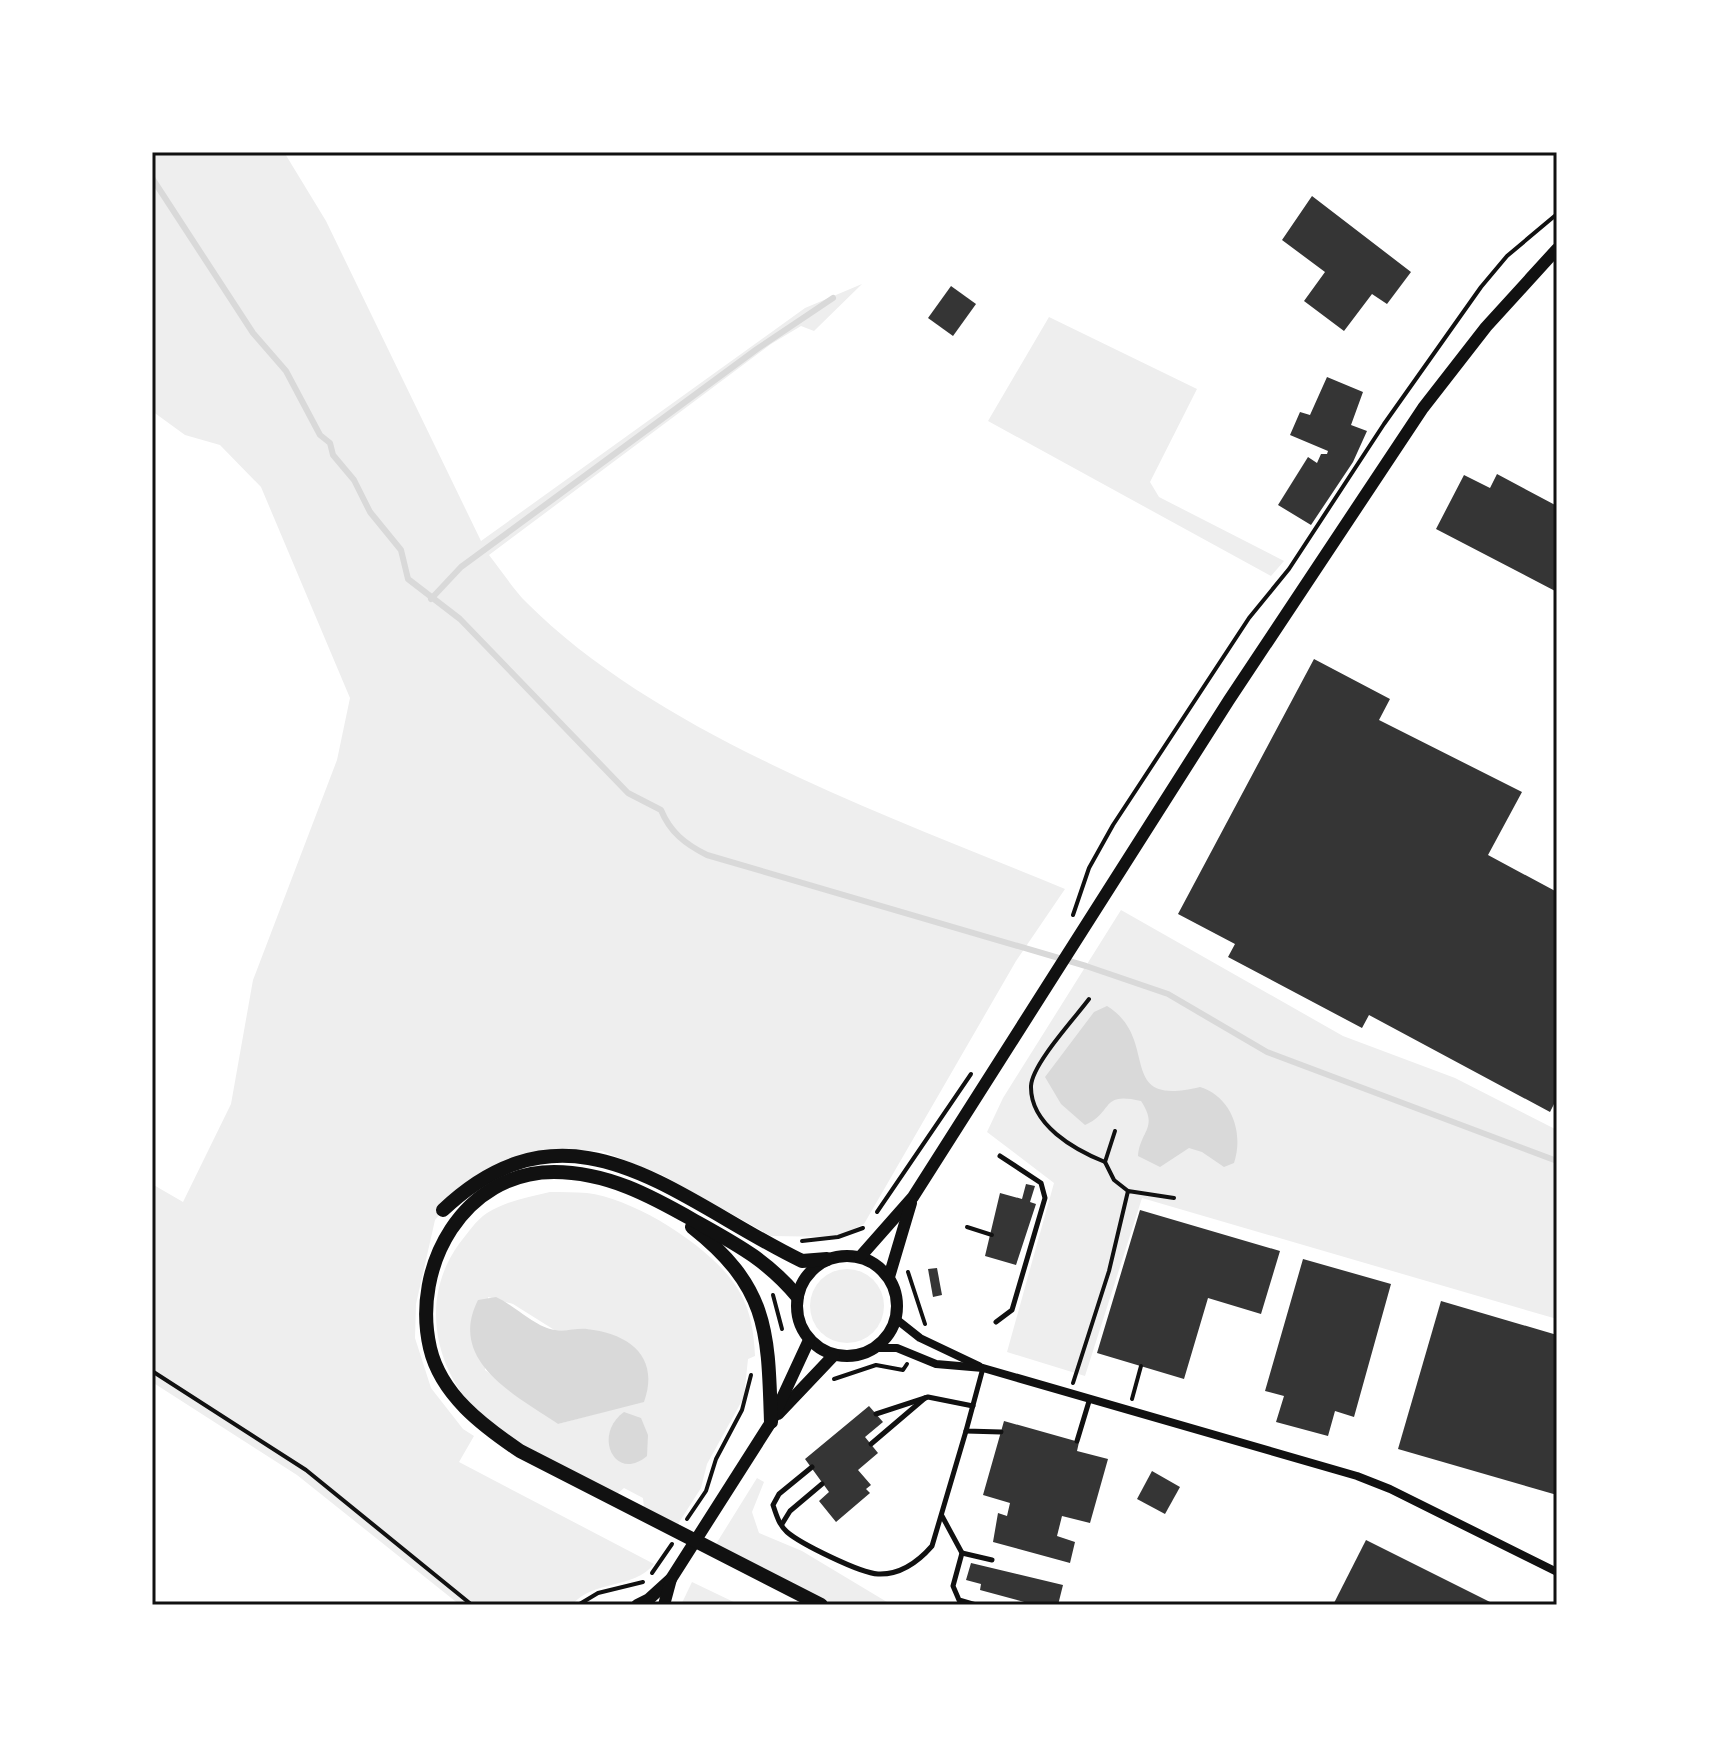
<svg xmlns="http://www.w3.org/2000/svg" width="1709" height="1757" viewBox="0 0 1709 1757" font-family="'Fira Sans',sans-serif">
	<style>
		.green { fill: #eee; fill-rule: evenodd }
		.water { fill: #d9d9d9 }
		.lines { fill: none; stroke-linecap: round; stroke-linejoin: round }
		.stream { stroke: #d9d9d9; stroke-width: 6 }
		.building { fill: #353535 }
		.path { stroke: #111; stroke-width: 4 }
		.service { stroke: #111; stroke-width: 5 }
		.minor { stroke: #111; stroke-width: 8 }
		.secondary { stroke: #111; stroke-width: 12 }
		.primary { stroke: #111; stroke-width: 14 }
		.neatline { fill: none; stroke: #111; stroke-width: 3 }
	</style>
	<rect width="100%" height="100%" fill="#fff"/>
	<!-- green -->
	<g class="green">
		<path d="M152,152H284L326,221L481,541L805,308L862,284L814,331L801,326L771,344L489,555C501,570 513,589 527,603C660,736 891,817 1065,889L1016,961L864,1224L837,1237L771,1236L662,1175L602,1151L568,1150L503,1161L464,1185L435,1220L416,1304L415,1338L431,1388L463,1429L474,1436L459,1462L654,1564C633,1590 594,1579 572,1605H460L297,1475L152,1382V1184L183,1202L231,1104L253,980L337,760L350,698L261,487L220,445L185,435L152,411Z"/>
		<polygon points="1049,317 1197,389 1150,482 1159,497 1284,561 1271,576 988,421"/>
		<polygon points="1121,910 1343,1036 1455,1078 1557,1130 1557,1319 1142,1198 1085,1376 1007,1352 1054,1183 987,1132 1003,1098"/>
		<path d="M550,1192C562,1192 575,1192 587,1193C636,1199 715,1249 739,1291C751,1311 754,1334 755,1356L748,1359L744,1397L707,1464L701,1488L678,1524L644,1508L643,1498L624,1488L617,1494C573,1472 523,1452 485,1419C435,1375 418,1300 459,1244C467,1234 476,1220 487,1213C507,1201 528,1197 550,1192ZM488,1297L513,1304L556,1331L587,1329L619,1338L621,1407L558,1424L485,1370Z"/>
		<circle cx="847" cy="1306" r="37"/>
		<polygon points="757,1478 764,1482 752,1512 759,1533 802,1551 892,1605 833,1605 716,1544"/>
		<polygon points="692,1582 740,1605 681,1605"/>
	</g>
	<!-- water -->
	<g class="water">
		<path d="M1107,1006C1162,1040 1113,1108 1200,1087C1232,1097 1244,1133 1234,1163L1224,1167L1202,1152L1189,1148L1160,1167L1138,1156C1140,1131 1159,1128 1141,1101C1100,1091 1114,1112 1085,1125L1061,1104L1045,1077L1094,1012Z"/>
		<path d="M496,1297C514,1305 536,1328 555,1330C565,1332 576,1328 587,1329C630,1334 660,1357 644,1402L558,1424C515,1395 447,1361 478,1300Z"/>
		<path d="M624,1412L641,1418L648,1435L647,1456C615,1483 592,1435 624,1412Z"/>
	</g>
	<g class="lines">
		<!-- stream -->
		<g class="stream">
			<path d="M152,178L253,333L286,371L320,435L330,443L333,455L354,480L370,512L401,550L408,579L460,619L628,793L661,810C670,832 685,844 707,855L1086,966L1168,994L1267,1052L1557,1161"/>
			<polyline points="431,599 461,567 757,349 833,298"/>
		</g>
	</g>
	<!-- building -->
	<g class="building">
		<polygon points="1312,196 1411,272 1387,304 1372,294 1344,331 1304,301 1325,272 1282,240"/>
		<polygon points="951,286 976,304 953,336 928,318"/>
		<polygon points="1327,377 1363,392 1351,425 1367,431 1353,462 1311,525 1278,505 1308,457 1317,463 1321,454 1327,454 1328,451 1290,435 1300,412 1310,415"/>
		<polygon points="1497,474 1557,506 1557,592 1436,529 1464,475 1490,488"/>
		<polygon points="1314,659 1390,699 1379,720 1522,792 1488,855 1557,892 1557,1098 1550,1112 1369,1015 1362,1028 1228,957 1235,944 1178,914"/>
		<polygon points="1026,1184 1035,1186 1030,1202 1036,1204 1016,1265 985,1256 1000,1193 1022,1199"/>
		<polygon points="1140,1210 1280,1251 1261,1314 1208,1298 1184,1379 1097,1353"/>
		<polygon points="1303,1259 1391,1284 1354,1417 1335,1411 1328,1436 1276,1422 1284,1396 1265,1391"/>
		<polygon points="937,1268 942,1295 933,1297 928,1269"/>
		<polygon points="1441,1301 1557,1335 1557,1495 1398,1449"/>
		<polygon points="869,1406 883,1422 865,1437 878,1453 858,1470 871,1485 866,1489 870,1493 836,1522 819,1501 829,1492 805,1459"/>
		<polygon points="1004,1421 1079,1442 1077,1451 1108,1459 1090,1523 1062,1516 1057,1536 1075,1542 1070,1563 993,1542 998,1513 1007,1516 1010,1503 983,1495"/>
		<polygon points="1152,1471 1180,1487 1165,1514 1137,1499"/>
		<polygon points="1366,1540 1496,1605 1333,1605"/>
		<polygon points="971,1563 1063,1585 1058,1605 1035,1605 980,1590 981,1584 966,1580"/>
	</g>
	<g class="lines">
		<!-- path -->
		<g class="path">
			<polyline points="1073,915 1089,868 1113,825 1249,618 1289,569 1384,424 1481,287 1507,256 1557,214"/>
			<path d="M1089,999C1075,1018 1032,1064 1031,1086C1030,1125 1075,1150 1105,1162"/>
			<polyline points="1115,1131 1105,1162 1114,1180 1128,1191"/>
			<polyline points="877,1212 971,1074"/>
			<polyline points="967,1227 992,1235"/>
			<polyline points="802,1241 838,1237 863,1228"/>
			<polyline points="908,1272 925,1324"/>
			<polyline points="773,1295 782,1329"/>
			<polyline points="152,1371 306,1470 472,1605"/>
			<polyline points="834,1379 876,1365 903,1370 907,1364"/>
			<polyline points="1073,1383 1109,1271 1128,1191 1174,1198"/>
			<polyline points="1132,1399 1141,1366"/>
			<polyline points="687,1519 706,1491 716,1459 742,1410 751,1375"/>
			<polyline points="652,1573 672,1544"/>
			<polyline points="578,1605 598,1593 643,1582"/>
		</g>
		<!-- service -->
		<g class="service">
			<polyline points="996,1322 1012,1310 1045,1198 1041,1183 1000,1156"/>
			<polyline points="983,1368 966,1431 1001,1432"/>
			<polyline points="876,1414 928,1397 973,1406"/>
			<polyline points="1077,1441 1090,1398"/>
			<polyline points="871,1444 925,1398"/>
			<path d="M812,1467L779,1494L773,1505C776,1514 779,1525 787,1532C801,1544 860,1573 878,1574C900,1575 918,1562 932,1546L966,1431"/>
			<polyline points="942,1516 962,1553 953,1586 959,1600 976,1605"/>
			<polyline points="782,1524 790,1511 822,1484"/>
			<polyline points="962,1553 992,1560"/>
		</g>
		<!-- minor -->
		<g class="minor">
			<polyline points="896,1319 920,1338 979,1366"/>
			<polyline points="875,1348 897,1348 936,1364 983,1368 1357,1476 1390,1489 1557,1572"/>
		</g>
		<!-- secondary -->
		<g class="secondary">
			<circle cx="847" cy="1306" r="50"/>
			<polyline points="860,1257 913,1197 1229,700 1423,408 1486,327 1557,249"/>
			<polyline points="889,1277 911,1203"/>
			<polyline points="778,1414 834,1355"/>
			<polyline points="637,1605 649,1599 671,1579 771,1422 809,1340"/>
			<polyline points="664,1605 671,1579"/>
		</g>
		<!-- primary -->
		<g class="primary">
			<path d="M443,1210C572,1088 679,1202 802,1261L827,1259"/>
			<path d="M692,1227C769,1288 768,1331 771,1422"/>
			<path d="M797,1296C767,1260 736,1244 695,1221C651,1196 607,1172 554,1172C464,1172 411,1266 430,1348C441,1395 483,1426 520,1451L821,1605"/>
		</g>
	</g>
	<!-- border -->
	<rect width="1709" height="1757" fill="none" stroke="#ffffff" stroke-width="308"/>
	<rect x="154" y="154" width="1401" height="1449" class="neatline"/>
</svg>
